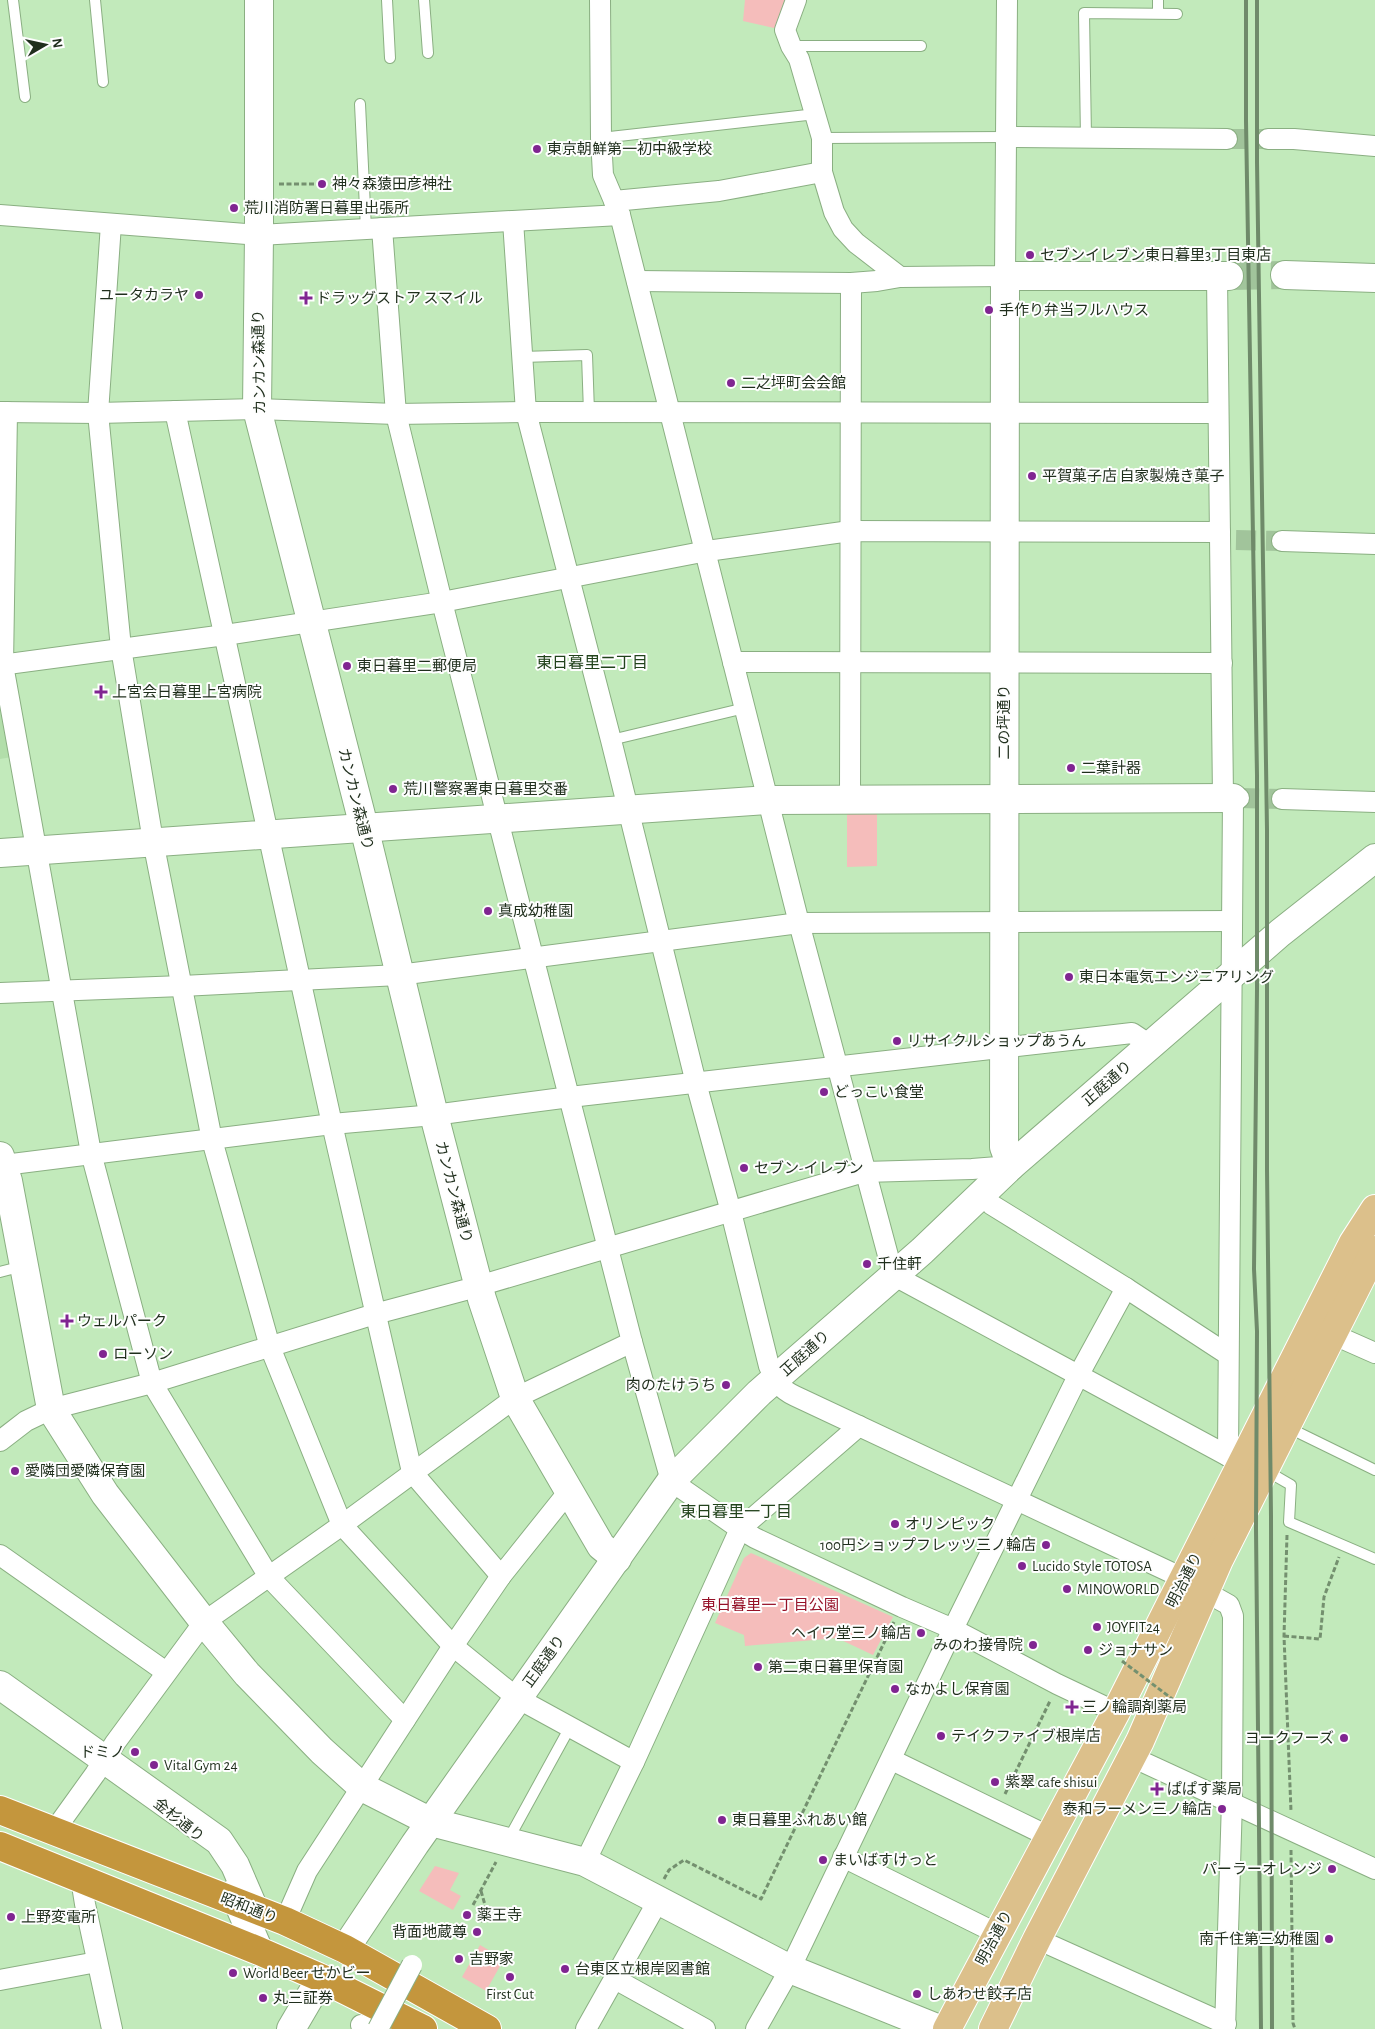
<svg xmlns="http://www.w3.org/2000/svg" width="1375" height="2029" viewBox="0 0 1375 2029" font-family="'Alegreya Sans','Noto Sans JP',sans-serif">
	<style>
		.built { fill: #b2deaa }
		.green { fill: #f5bdbb }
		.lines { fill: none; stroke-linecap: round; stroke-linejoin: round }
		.street-tunnel { stroke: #a1c49b; stroke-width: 20; stroke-dasharray: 20 10; stroke-linecap: butt }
		.secondary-tunnel { stroke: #a1c49b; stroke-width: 28; stroke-dasharray: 28 14; stroke-linecap: butt }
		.lane-casing { stroke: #8aaf82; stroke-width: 12 }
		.street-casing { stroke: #8aaf82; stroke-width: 22 }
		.secondary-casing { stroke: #8aaf82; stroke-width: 30 }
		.primary-casing { stroke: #fff; stroke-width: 30 }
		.highway-casing { stroke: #fff; stroke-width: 30 }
		.path { stroke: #74906f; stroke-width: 3; stroke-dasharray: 5 2.5; stroke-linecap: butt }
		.lane { stroke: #fff; stroke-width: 10 }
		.street { stroke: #fff; stroke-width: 20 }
		.secondary { stroke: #fff; stroke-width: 28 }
		.primary { stroke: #dcc08b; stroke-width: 28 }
		.highway { stroke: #c4963d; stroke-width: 28 }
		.rail { stroke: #6f8a6a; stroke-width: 4 }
		.street-bridge-casing { stroke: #8aaf82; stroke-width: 22; stroke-linecap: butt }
		.path-bridge { stroke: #74906f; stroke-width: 3; stroke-dasharray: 5 2.5; stroke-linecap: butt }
		.street-bridge { stroke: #fff; stroke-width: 20 }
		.poi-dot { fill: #802591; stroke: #fefefe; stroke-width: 2 }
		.labels { text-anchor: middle; stroke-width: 4; stroke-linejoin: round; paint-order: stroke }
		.poi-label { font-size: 15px; fill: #1f2e1c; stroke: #fefefe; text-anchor: start }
		.street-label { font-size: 15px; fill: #1f2e1c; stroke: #fefefe }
		.park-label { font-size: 15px; fill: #951127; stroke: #fefefe }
		.neighbourhood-label { font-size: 16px; fill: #22431c; stroke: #fefefe }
	</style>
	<rect width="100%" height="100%" fill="#c2eabb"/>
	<!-- built -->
	<polygon class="built" points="3,708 12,757 0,759 0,709"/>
	<!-- green -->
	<g class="green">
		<polygon points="745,0 790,0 778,29 743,21"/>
		<polygon points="847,812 877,812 877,866 847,867"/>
		<polygon points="751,1553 893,1617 873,1655 837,1638 745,1646 744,1635 715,1623 744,1558"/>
		<polygon points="435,1866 459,1873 450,1890 461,1896 453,1910 419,1891"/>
		<polygon points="480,1945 504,1959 486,1991 462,1977"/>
	</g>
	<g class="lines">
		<!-- street-tunnel -->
		<g class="street-tunnel">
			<polyline points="1227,139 1268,139"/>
			<polyline points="1236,540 1282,541"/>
			<polyline points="1239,798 1282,799"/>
		</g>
		<!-- secondary-tunnel -->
		<polyline class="secondary-tunnel" points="1229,276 1285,275"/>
		<defs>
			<g id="lane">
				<polyline points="13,0 25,97"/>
				<polyline points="95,0 103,82"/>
				<polyline points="387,0 390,58"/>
				<polyline points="424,0 428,53"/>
				<polyline points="1158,13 1158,0"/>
				<polyline points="791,46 921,46"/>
				<polyline points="360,104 366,229"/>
				<polyline points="601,138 816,114"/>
				<polyline points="822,138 1007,137"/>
				<polyline points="1086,138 1084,13 1177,14"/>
				<polyline points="522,357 587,355 589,412"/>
				<polyline points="611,740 745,708"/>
				<polyline points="0,1272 23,1266"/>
				<polyline points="1287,1427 1375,1470"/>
				<polyline points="1265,1470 1291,1485 1289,1522 1375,1559"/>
				<polyline points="508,1840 570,1727"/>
			</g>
			<g id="street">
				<polyline points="600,0 601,138 603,175 620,215 799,923 890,1263 904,1281 1228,1456 1255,1466"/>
				<polyline points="796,0 785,30 791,46 799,59 822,138 822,172 834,212 843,229 856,243 900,277"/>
				<polyline points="1007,137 1227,139"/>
				<polyline points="1268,139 1294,139 1375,146"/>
				<polyline points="614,201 719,191 822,172"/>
				<polyline points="0,215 259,235 620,215"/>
				<path d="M513,221L526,412L611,740L696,1083L731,1212L769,1366C775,1381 780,1389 795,1396L1170,1572L1229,1605L1233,1616L1232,1801L1225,2029"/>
				<polyline points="111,224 98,413 121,648 153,841 212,1140 270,1347 342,1525 453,1646 517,1698 634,1762"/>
				<polyline points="382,228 396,414 442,602 632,1342 671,1481 740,1529 755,1538 902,1607 953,1629 1057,1684 1116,1712"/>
				<polyline points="1217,276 1223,798"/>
				<polyline points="637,281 851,283 877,281 900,277 1005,276 1007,0"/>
				<polyline points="175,411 332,1124 412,1472 501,1576"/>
				<polyline points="0,412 98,413 257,409 396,414 526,412 1218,413"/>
				<polyline points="7,412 3,665 91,1153 152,1383 269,1577 405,1720"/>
				<polyline points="1282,541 1375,544"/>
				<polyline points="733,662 1222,663"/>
				<polyline points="0,665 225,635 442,602 707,551 850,531 1220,532"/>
				<polyline points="850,799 851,283"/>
				<polyline points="1282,799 1375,802"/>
				<polyline points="0,993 182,986 399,975 799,923 1232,921"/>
				<polyline points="4,1165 332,1124 434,1115 570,1097 1132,1033 1150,1045"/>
				<polyline points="983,1193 992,1205 1126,1288 1227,1354"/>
				<polyline points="1332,1334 1375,1353"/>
				<polyline points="0,1441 26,1421 51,1409 152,1383 375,1314 465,1290 864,1172 972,1169 1011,1166"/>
				<polyline points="1228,1456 1233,798 1239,798"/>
				<polyline points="0,1555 166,1672"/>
				<polyline points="1132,1757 1375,1869"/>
				<polyline points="892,1760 1050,1837"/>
				<polyline points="54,1831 95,1774 115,1743 204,1622 342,1525 515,1398 632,1342"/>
				<polyline points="843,1857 996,1933"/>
				<polyline points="585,1862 634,1762 740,1529 859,1426"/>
				<polyline points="81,1879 85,1904 112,2029"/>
				<polyline points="285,1921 307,1871 453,1646 501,1576 569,1491"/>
				<polyline points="1037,1939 1226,2024"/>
				<polyline points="615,1979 705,2029"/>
				<polyline points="0,1980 97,1962"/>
				<polyline points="361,2025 372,2029"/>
				<polyline points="586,2029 658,1901"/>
				<polyline points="756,2029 790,1969 953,1629 1078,1376 1126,1288"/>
			</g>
			<g id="secondary">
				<polyline points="259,0 259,235 257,409 364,827 434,1115 482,1299 515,1398 601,1546 617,1559"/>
				<polyline points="1285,275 1375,278"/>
				<polyline points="0,853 768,800 1233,798"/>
				<polyline points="0,1156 8,1181 51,1409 105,1494 204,1622 247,1674 322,1751 362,1787 431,1822 585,1862 790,1969 939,2029"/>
				<polyline points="1011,1166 1004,1147 1005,276 1229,276"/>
				<polyline points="0,1685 219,1841 235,1865 254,1909"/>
				<polyline points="234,1893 259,1951"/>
				<polyline points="345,1949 415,1844 671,1481 759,1393 922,1251 1011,1166 1280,933 1375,858"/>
				<polyline points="291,2029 321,1978"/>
			</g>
			<g id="primary">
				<polyline points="947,2029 1116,1712 1353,1243 1375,1209"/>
				<polyline points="993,2029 1037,1939 1140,1741 1219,1560 1375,1250"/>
			</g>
			<g id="highway">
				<polyline points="0,1810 285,1921 345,1949 487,2029"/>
				<polyline points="0,1846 259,1951 321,1978 423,2029"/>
			</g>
		</defs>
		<!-- lane casing -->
		<use href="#lane" class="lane-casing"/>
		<!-- street casing -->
		<use href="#street" class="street-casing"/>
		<!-- secondary casing -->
		<use href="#secondary" class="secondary-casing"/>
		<!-- primary casing -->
		<use href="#primary" class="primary-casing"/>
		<!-- highway casing -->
		<use href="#highway" class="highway-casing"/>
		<!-- path -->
		<g class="path">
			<polyline points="279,184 316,184"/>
			<polyline points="1287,1535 1284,1636 1291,1811"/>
			<polyline points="1284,1636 1320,1639 1324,1597 1339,1557"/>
			<polyline points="1005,1794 1050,1701"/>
			<polyline points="1291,1850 1293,2023 1295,2029"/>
			<polyline points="664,1879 669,1870 684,1860 761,1899 894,1622"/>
			<polyline points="481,1891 487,1912 481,1922"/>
			<polyline points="473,1905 496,1862"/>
		</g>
		<!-- lane -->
		<use href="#lane" class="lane"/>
		<!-- street -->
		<use href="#street" class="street"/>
		<!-- secondary -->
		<use href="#secondary" class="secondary"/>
		<!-- primary -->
		<use href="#primary" class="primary"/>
		<!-- highway -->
		<use href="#highway" class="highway"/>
		<!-- rail -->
		<g class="rail">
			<polyline points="1246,0 1246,121 1257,775 1257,990 1254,1269 1257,1331 1256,1528 1261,2029"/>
			<polyline points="1257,0 1257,162 1267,830 1267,1170 1271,1516 1272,2029"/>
		</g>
		<defs>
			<polyline id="street-bridge" points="378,2029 412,1965"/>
		</defs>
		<!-- street-bridge casing -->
		<use href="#street-bridge" class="street-bridge-casing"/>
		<!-- path-bridge -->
		<polyline class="path-bridge" points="1122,1661 1179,1704"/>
		<!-- street-bridge -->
		<use href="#street-bridge" class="street-bridge"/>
	</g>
	<!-- markers -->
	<g class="poi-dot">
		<circle cx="537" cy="149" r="5"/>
		<circle cx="322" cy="184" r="5"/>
		<circle cx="234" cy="208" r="5"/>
		<circle cx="1030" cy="255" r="5"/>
		<circle cx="199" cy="295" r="5"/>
		<path d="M303.5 290.5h5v5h5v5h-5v5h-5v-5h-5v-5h5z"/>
		<circle cx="989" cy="310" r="5"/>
		<circle cx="731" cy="383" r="5"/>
		<circle cx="1032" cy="476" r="5"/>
		<circle cx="347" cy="666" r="5"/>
		<path d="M98.5 684.5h5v5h5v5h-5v5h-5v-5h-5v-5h5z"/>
		<circle cx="1071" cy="768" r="5"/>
		<circle cx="393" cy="789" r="5"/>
		<circle cx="488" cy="911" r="5"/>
		<circle cx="1069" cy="977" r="5"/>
		<circle cx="897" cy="1041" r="5"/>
		<circle cx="824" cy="1092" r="5"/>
		<circle cx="744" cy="1168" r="5"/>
		<circle cx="867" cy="1264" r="5"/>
		<path d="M64.5 1313.5h5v5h5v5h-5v5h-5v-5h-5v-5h5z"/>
		<circle cx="103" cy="1354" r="5"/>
		<circle cx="726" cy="1385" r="5"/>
		<circle cx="15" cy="1471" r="5"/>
		<circle cx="895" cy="1524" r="5"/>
		<circle cx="1046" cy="1545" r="5"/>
		<circle cx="1022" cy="1566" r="5"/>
		<circle cx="1067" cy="1589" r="5"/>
		<circle cx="1097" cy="1627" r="5"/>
		<circle cx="921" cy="1633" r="5"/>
		<circle cx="1033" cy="1645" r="5"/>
		<circle cx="1088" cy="1650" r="5"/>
		<circle cx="758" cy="1667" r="5"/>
		<circle cx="895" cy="1689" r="5"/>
		<path d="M1069.5 1699.5h5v5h5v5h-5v5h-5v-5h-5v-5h5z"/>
		<circle cx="941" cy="1736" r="5"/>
		<circle cx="1344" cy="1738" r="5"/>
		<circle cx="135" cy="1752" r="5"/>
		<circle cx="154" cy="1765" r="5"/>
		<circle cx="995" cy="1782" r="5"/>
		<path d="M1154.5 1781.5h5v5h5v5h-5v5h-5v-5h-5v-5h5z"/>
		<circle cx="1222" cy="1809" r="5"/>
		<circle cx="722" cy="1820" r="5"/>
		<circle cx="823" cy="1860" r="5"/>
		<circle cx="1332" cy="1869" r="5"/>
		<circle cx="467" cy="1915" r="5"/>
		<circle cx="11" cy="1917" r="5"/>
		<circle cx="477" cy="1932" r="5"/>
		<circle cx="1329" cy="1939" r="5"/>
		<circle cx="459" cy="1959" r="5"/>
		<circle cx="565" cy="1969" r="5"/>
		<circle cx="233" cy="1973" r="5"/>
		<circle cx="510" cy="1977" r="5"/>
		<circle cx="917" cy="1994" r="5"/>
		<circle cx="263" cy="1998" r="5"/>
	</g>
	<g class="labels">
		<!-- poi labels -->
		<g class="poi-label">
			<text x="547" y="154">東京朝鮮第一初中級学校</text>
			<text x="332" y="189">神々森猿田彦神社</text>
			<text x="244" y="213">荒川消防署日暮里出張所</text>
			<text x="1040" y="260">セブンイレブン東日暮里3丁目東店</text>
			<text x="189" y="300" text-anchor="end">ユータカラヤ</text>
			<text x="316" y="303">ドラッグストア スマイル</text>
			<text x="999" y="315">手作り弁当フルハウス</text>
			<text x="741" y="388">二之坪町会会館</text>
			<text x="1042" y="481">平賀菓子店 自家製焼き菓子</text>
			<text x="357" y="671">東日暮里二郵便局</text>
			<text x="112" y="697">上宮会日暮里上宮病院</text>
			<text x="1081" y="773">二葉計器</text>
			<text x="403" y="794">荒川警察署東日暮里交番</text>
			<text x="498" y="916">真成幼稚園</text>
			<text x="1079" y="982">東日本電気エンジニアリング</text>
			<text x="907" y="1046">リサイクルショップあうん</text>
			<text x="834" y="1097">どっこい食堂</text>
			<text x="754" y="1173">セブン-イレブン</text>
			<text x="877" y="1269">千住軒</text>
			<text x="77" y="1326">ウェルパーク</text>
			<text x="113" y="1359">ローソン</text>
			<text x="716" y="1390" text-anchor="end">肉のたけうち</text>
			<text x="25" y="1476">愛隣団愛隣保育園</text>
			<text x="905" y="1529">オリンピック</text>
			<text x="1036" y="1550" text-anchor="end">100円ショップフレッツ三ノ輪店</text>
			<text x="1032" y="1571">Lucido Style TOTOSA</text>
			<text x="1077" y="1594">MINOWORLD</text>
			<text x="1107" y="1632">JOYFIT24</text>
			<text x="911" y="1638" text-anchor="end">ヘイワ堂三ノ輪店</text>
			<text x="1023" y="1650" text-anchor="end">みのわ接骨院</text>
			<text x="1098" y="1655">ジョナサン</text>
			<text x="768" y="1672">第二東日暮里保育園</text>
			<text x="905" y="1694">なかよし保育園</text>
			<text x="1082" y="1712">三ノ輪調剤薬局</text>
			<text x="951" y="1741">テイクファイブ根岸店</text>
			<text x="1334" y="1743" text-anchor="end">ヨークフーズ</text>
			<text x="125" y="1757" text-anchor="end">ドミノ</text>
			<text x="164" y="1770">Vital Gym 24</text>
			<text x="1005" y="1787">紫翠 cafe shisui</text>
			<text x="1167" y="1794">ぱぱす薬局</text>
			<text x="1212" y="1814" text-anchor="end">泰和ラーメン三ノ輪店</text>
			<text x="732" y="1825">東日暮里ふれあい館</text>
			<text x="833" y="1865">まいばすけっと</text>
			<text x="1322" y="1874" text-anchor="end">パーラーオレンジ</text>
			<text x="477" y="1920">薬王寺</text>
			<text x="21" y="1922">上野変電所</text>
			<text x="467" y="1937" text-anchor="end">背面地蔵尊</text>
			<text x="1319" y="1944" text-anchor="end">南千住第三幼稚園</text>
			<text x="469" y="1964">吉野家</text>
			<text x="575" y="1974">台東区立根岸図書館</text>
			<text x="243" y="1978">World Beer せかビー</text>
			<text x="510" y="1999" text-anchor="middle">First Cut</text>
			<text x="927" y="1999">しあわせ餃子店</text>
			<text x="273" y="2003">丸三証券</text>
		</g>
		<!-- street labels -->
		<g class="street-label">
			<text transform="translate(259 362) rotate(-91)" y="5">カンカン森通り</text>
			<text transform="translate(1004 722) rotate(-90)" y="5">二の坪通り</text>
			<text transform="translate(356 799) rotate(76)" y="5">カンカン森通り</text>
			<text transform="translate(1107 1083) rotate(-41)" y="5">正庭通り</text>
			<text transform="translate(454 1192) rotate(75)" y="5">カンカン森通り</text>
			<text transform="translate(805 1353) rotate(-42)" y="5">正庭通り</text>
			<text transform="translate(1184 1580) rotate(-63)" y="5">明治通り</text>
			<text transform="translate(544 1661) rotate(-54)" y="5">正庭通り</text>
			<text transform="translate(179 1820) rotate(39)" y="5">金杉通り</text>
			<text transform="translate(249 1908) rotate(21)" y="5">昭和通り</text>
			<text transform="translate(994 1938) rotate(-62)" y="5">明治通り</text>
		</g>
		<!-- park labels -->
		<g class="park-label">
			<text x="770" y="1610">東日暮里一 丁目公園</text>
		</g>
		<!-- neighbourhood labels -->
		<g class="neighbourhood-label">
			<text x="592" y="668">東日暮里二丁目</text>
			<text x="736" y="1517">東日暮里一丁目</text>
		</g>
	</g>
	<!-- north arrow -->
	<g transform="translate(45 45) rotate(81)" stroke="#fefefe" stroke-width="4" paint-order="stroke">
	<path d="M0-4L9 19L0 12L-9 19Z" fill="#1f2e1c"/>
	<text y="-8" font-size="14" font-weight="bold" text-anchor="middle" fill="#1f2e1c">N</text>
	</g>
</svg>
